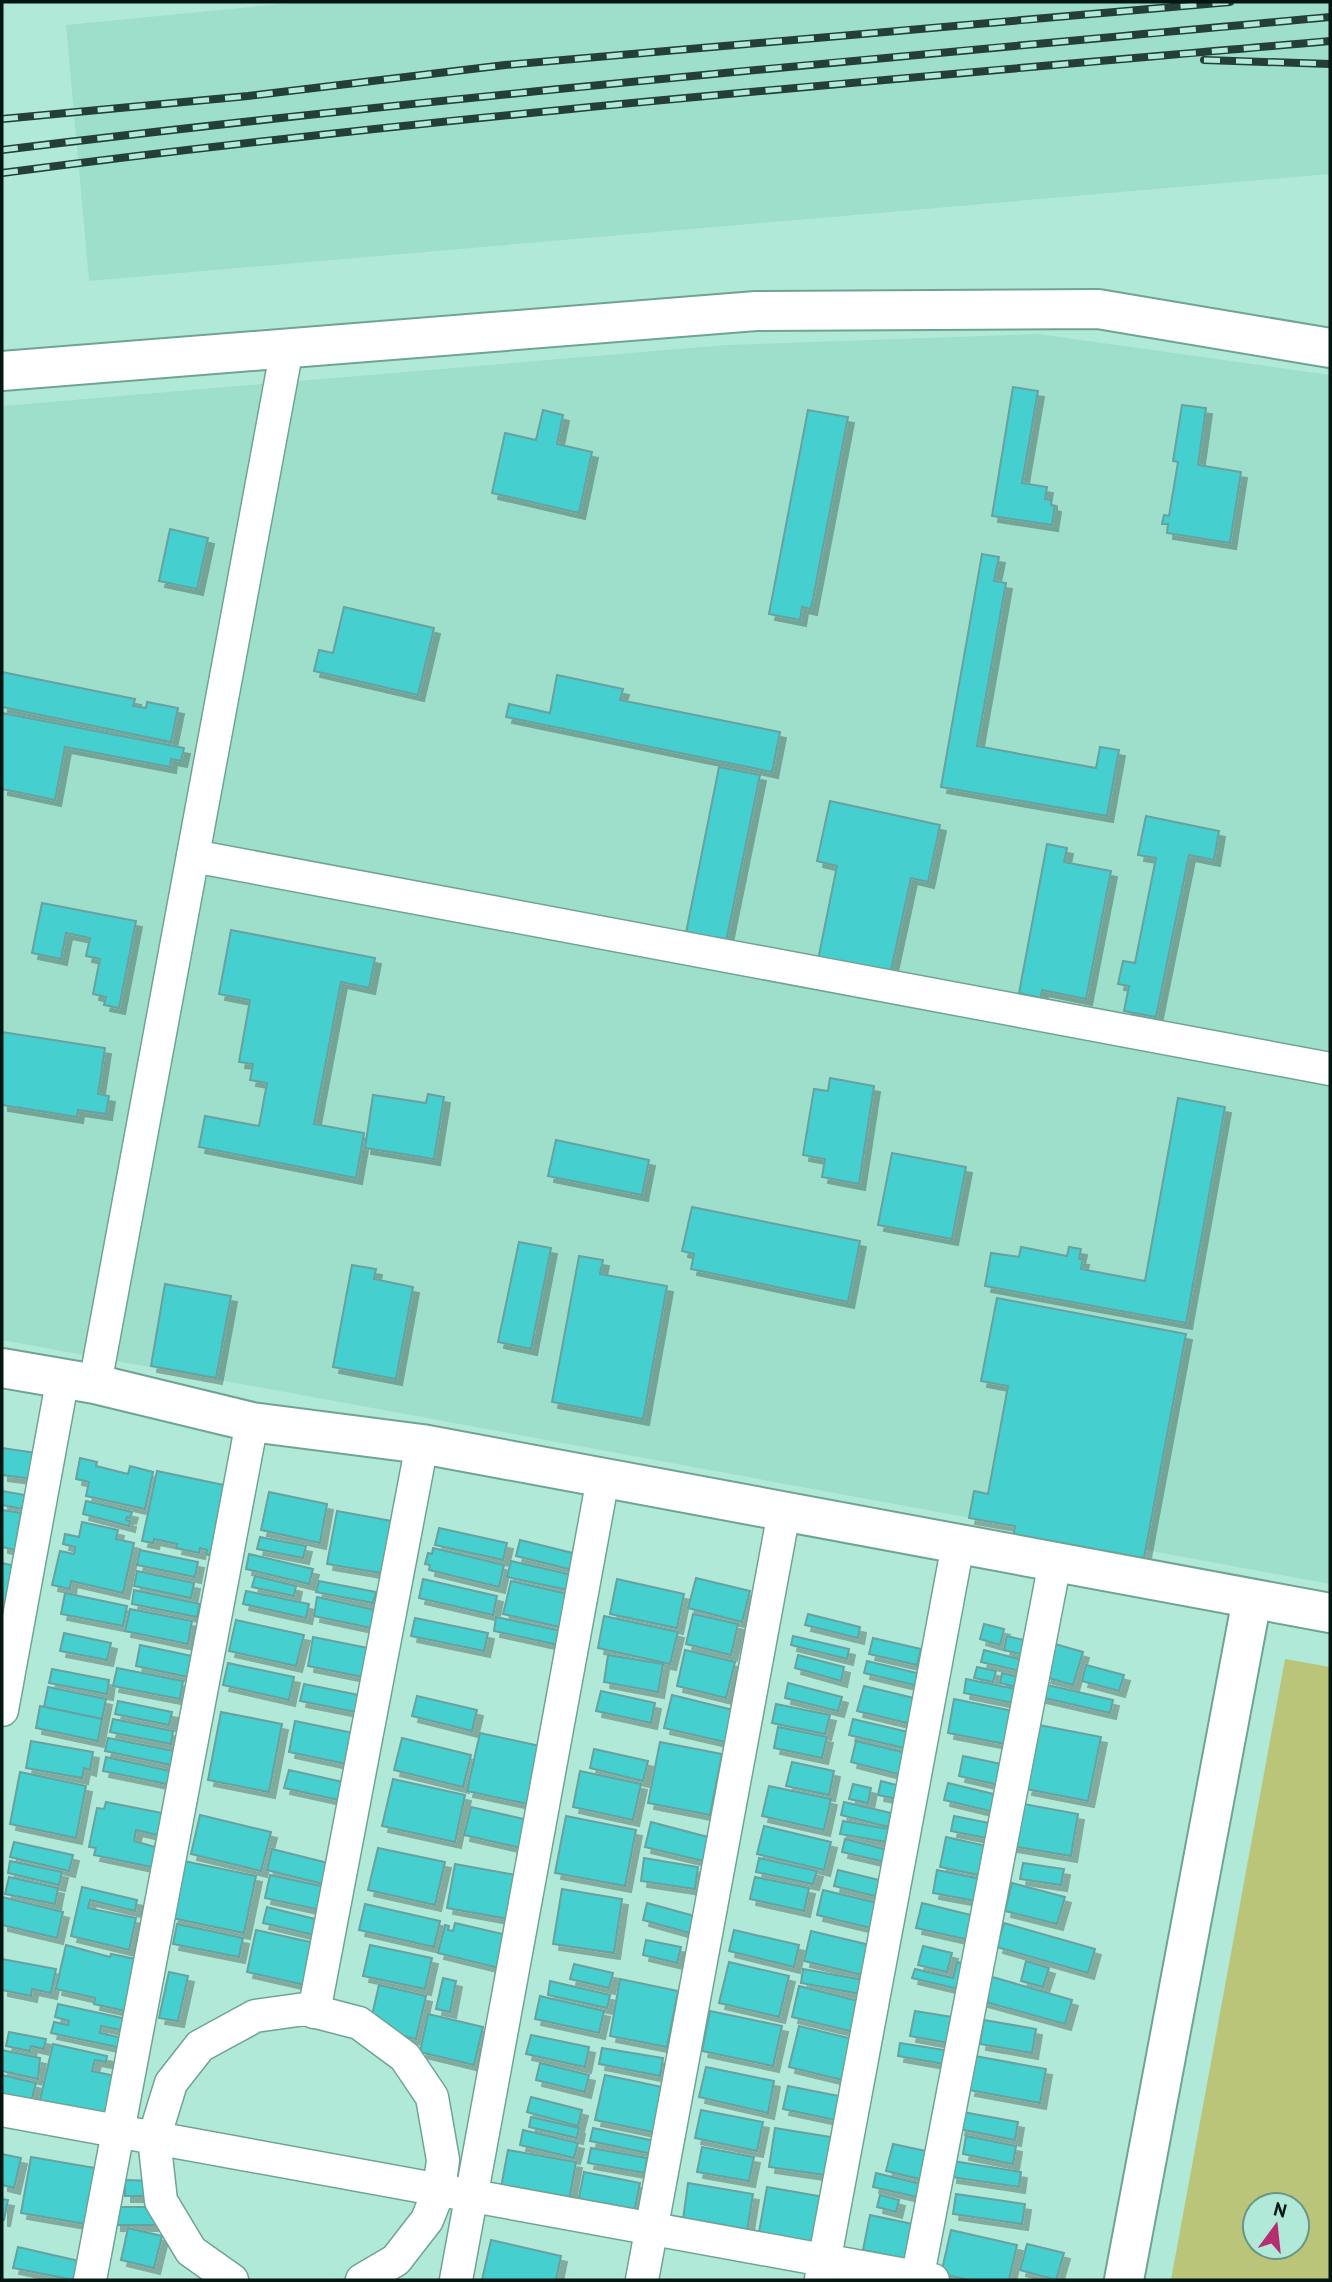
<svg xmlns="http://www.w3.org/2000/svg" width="1332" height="2282" viewBox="0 0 1332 2282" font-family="'PT Sans',sans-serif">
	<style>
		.built { fill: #9edfcc }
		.green { fill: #bac579; fill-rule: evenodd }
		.building { fill: #44cfcf; stroke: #67a1a0; stroke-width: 2; fill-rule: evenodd; filter: url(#shadow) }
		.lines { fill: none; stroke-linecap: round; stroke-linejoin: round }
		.minor-casing { stroke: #6fa495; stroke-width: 35 }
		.secondary-casing { stroke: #6fa495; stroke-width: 42 }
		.minor { stroke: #fff; stroke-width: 32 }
		.secondary { stroke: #fff; stroke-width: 38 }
		.rail-casing { stroke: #233f37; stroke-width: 8 }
		.rail { stroke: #b1e9d8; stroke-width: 5; stroke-dasharray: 16; stroke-linecap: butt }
	</style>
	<defs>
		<filter id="shadow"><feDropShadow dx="6" dy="6" stdDeviation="0" flood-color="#0004"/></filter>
	</defs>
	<rect width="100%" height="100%" fill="#b1e9d8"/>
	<!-- built -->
	<g class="built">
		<polygon points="301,2 1330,2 1330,174 89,281 66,25"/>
		<polygon points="1038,334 1330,375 1330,1584 2,1340 2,406 726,345"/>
	</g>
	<!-- green -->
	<path class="green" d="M1285,1659L1330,1667V2280H1171ZM1255,2205H1297V2247H1255Z"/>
	<!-- building -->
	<g class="building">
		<polygon points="1013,387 1038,391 1022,483 1047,487 1045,499 1051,500 1051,505 1055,506 1052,525 992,516"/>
		<polygon points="1182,405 1206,408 1198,465 1241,472 1230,543 1167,533 1168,524 1162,524 1164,515 1169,516 1178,462 1173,461"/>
		<polygon points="543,410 563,415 557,444 592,452 579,513 492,493 505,433 536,440"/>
		<polygon points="808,410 848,417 811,609 802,607 800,620 769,614"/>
		<polygon points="170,529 208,538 197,589 159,581"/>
		<polygon points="982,554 999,557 994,581 1006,583 977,746 1096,768 1100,747 1119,750 1107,816 941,787"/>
		<polygon points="344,607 434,628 418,695 314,671 319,650 333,653"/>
		<polygon points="2,672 135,699 133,706 146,708 147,702 178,708 171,742 2,707"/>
		<polygon points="557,675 623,689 620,700 780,732 772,772 506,717 509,704 550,713"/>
		<polygon points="2,713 184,748 181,761 171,759 170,767 65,747 55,800 2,789"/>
		<polygon points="719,767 760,775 725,946 685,938"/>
		<polygon points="830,801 940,825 928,882 911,878 890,975 818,960 837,866 817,861"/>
		<polygon points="1146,816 1219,831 1214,860 1189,855 1156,1017 1124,1011 1129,986 1118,984 1123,961 1135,963 1156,858 1138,855"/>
		<polygon points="1047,844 1067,848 1064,862 1111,871 1086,999 1042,990 1041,998 1019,993"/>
		<polygon points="42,903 136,921 119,1008 104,1005 106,997 93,994 100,959 86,956 90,938 66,933 61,959 32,953"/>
		<polygon points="231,930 375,958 369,988 341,982 314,1124 364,1133 356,1178 199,1147 205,1116 259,1126 267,1083 250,1080 253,1064 239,1062 250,1000 219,994"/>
		<polygon points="2,1032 105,1048 98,1094 109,1096 106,1114 78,1110 77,1117 2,1105"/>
		<polygon points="830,1078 874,1086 859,1184 822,1177 825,1159 803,1155 814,1089 828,1091"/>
		<polygon points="428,1094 444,1097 434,1159 365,1148 373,1095 426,1103"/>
		<polygon points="1178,1098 1225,1107 1186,1323 985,1286 991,1253 1019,1257 1021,1247 1067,1256 1069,1247 1081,1249 1079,1259 1083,1259 1081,1269 1145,1281"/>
		<polygon points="556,1140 649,1160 642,1195 548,1176"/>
		<polygon points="892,1153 966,1167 952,1239 878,1225"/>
		<polygon points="692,1207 860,1241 848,1302 691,1269 694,1254 682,1251"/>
		<polygon points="519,1242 551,1248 531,1349 498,1342"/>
		<polygon points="579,1256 603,1260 600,1274 667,1286 643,1419 552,1402"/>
		<polygon points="352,1265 376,1269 374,1279 413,1287 396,1379 333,1367"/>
		<polygon points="165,1284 231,1296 216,1378 151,1366"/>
		<polygon points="997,1298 1186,1334 1143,1563 1013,1538 1015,1526 969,1518 974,1491 988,1494 1008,1386 981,1381"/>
		<polygon points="2,1448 37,1453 33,1479 2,1475"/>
		<polygon points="80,1458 97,1462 96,1466 128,1474 130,1466 153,1472 145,1509 86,1496 89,1482 76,1479"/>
		<polygon points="157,1471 224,1485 216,1523 223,1524 211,1556 206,1554 207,1550 200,1548 199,1553 176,1548 177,1544 154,1539 153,1543 142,1541"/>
		<polygon points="2,1491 25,1495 22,1509 2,1505"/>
		<polygon points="269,1492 327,1504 320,1543 261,1530"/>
		<polygon points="86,1501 132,1512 130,1518 127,1517 126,1520 130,1521 129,1526 83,1514"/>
		<polygon points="2,1510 21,1513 15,1550 2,1547"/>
		<polygon points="337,1511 403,1523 393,1575 327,1564"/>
		<polygon points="82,1522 118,1530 116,1539 134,1543 123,1593 71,1581 70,1589 52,1585 60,1551 74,1554 75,1547 63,1544 65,1534 79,1537"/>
		<polygon points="439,1528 507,1543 503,1560 435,1545"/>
		<polygon points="260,1537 306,1546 303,1558 257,1549"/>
		<polygon points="520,1540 577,1554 573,1570 516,1556"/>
		<polygon points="433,1548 504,1565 499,1587 429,1570 430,1565 425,1564 428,1553 432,1554"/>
		<polygon points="140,1550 198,1562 195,1577 137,1565"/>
		<polygon points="249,1554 313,1569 309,1584 246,1569"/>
		<polygon points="511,1561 572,1575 568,1590 507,1577"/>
		<polygon points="2,1563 16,1566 10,1604 2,1602"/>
		<polygon points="137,1571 194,1583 191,1598 134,1586"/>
		<polygon points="255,1576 296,1586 294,1596 252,1587"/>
		<polygon points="696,1578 750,1591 742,1622 688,1608"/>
		<polygon points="423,1579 497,1596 493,1615 419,1598"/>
		<polygon points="617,1579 684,1594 677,1628 610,1614"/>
		<polygon points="319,1581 376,1592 373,1603 316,1592"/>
		<polygon points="511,1581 572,1595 564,1628 503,1614"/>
		<polygon points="134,1590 200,1604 197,1617 132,1604"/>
		<polygon points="246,1591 309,1604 306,1618 243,1604"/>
		<polygon points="65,1593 127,1606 123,1626 61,1614"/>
		<polygon points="317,1597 375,1610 371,1628 314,1616"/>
		<polygon points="130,1609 192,1621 188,1644 125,1631"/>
		<polygon points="693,1614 738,1624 731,1655 686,1644"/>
		<polygon points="808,1614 860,1627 858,1638 805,1625"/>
		<polygon points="604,1616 678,1632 670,1664 598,1648"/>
		<polygon points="496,1617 566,1632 563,1646 494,1631"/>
		<polygon points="415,1618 488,1633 484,1651 411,1636"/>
		<polygon points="236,1620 304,1635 296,1666 229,1651"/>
		<polygon points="984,1624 1004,1629 1000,1645 980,1639"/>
		<polygon points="64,1633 111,1643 107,1660 60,1651"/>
		<polygon points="793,1636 849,1649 847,1659 791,1645"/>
		<polygon points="1007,1636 1044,1645 1040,1659 1004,1650"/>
		<polygon points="313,1637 373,1649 368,1678 308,1666"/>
		<polygon points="873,1638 921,1649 917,1665 869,1654"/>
		<polygon points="1055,1644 1083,1652 1073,1685 1045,1677"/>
		<polygon points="140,1645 192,1656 188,1677 136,1666"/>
		<polygon points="685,1650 735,1662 726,1698 677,1686"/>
		<polygon points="984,1650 1035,1663 1033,1674 981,1662"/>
		<polygon points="608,1655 663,1664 658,1692 604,1682"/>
		<polygon points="798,1655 844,1667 841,1681 795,1668"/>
		<polygon points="867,1661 921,1674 918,1686 864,1673"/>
		<polygon points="228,1663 294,1677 289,1700 223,1685"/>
		<polygon points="1086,1665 1124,1675 1119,1691 1082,1681"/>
		<polygon points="977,1667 996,1671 993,1682 974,1678"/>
		<polygon points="117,1668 183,1681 180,1699 113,1686"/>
		<polygon points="52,1669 109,1680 107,1694 49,1683"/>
		<polygon points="1002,1673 1026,1679 1024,1689 1000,1683"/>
		<polygon points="966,1679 1020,1690 1018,1704 964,1693"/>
		<polygon points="788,1683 842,1697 838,1711 785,1698"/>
		<polygon points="304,1684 364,1696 361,1713 300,1701"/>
		<polygon points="1043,1684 1113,1700 1110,1713 1040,1697"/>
		<polygon points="864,1686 918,1699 911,1724 857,1711"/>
		<polygon points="48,1687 106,1699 102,1719 44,1707"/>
		<polygon points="601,1691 655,1703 651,1723 596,1711"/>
		<polygon points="672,1695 737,1711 729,1743 664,1728"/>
		<polygon points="417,1696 477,1710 472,1731 412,1716"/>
		<polygon points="954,1699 1023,1713 1016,1746 948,1733"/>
		<polygon points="118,1701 172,1712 169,1725 115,1714"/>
		<polygon points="776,1704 830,1715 825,1734 772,1723"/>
		<polygon points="40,1706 102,1719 98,1741 36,1728"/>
		<polygon points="221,1712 282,1724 269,1792 208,1780"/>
		<polygon points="113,1719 173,1731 171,1744 110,1732"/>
		<polygon points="853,1719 908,1732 904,1748 849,1735"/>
		<polygon points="295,1721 358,1734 351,1765 289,1752"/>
		<polygon points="1039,1725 1101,1737 1088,1801 1026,1789"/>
		<polygon points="778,1727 827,1737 822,1758 774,1748"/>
		<polygon points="480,1733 549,1748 537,1806 467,1791"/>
		<polygon points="108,1738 174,1751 171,1765 105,1751"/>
		<polygon points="402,1738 471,1755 463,1787 394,1770"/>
		<polygon points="31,1741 93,1752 90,1770 84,1768 82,1778 26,1768"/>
		<polygon points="856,1741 911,1754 906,1776 851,1762"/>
		<polygon points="660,1742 722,1754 710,1815 648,1803"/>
		<polygon points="594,1749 648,1761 643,1781 590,1768"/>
		<polygon points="963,1756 1020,1768 1016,1789 959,1776"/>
		<polygon points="106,1757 170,1771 167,1784 103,1771"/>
		<polygon points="792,1762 834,1771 829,1795 786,1786"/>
		<polygon points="289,1770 352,1784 348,1802 284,1788"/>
		<polygon points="580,1771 641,1784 633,1820 573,1807"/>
		<polygon points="20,1772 86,1786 76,1838 10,1824"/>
		<polygon points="393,1779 465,1795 455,1842 382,1826"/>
		<polygon points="881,1781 900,1786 897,1799 878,1795"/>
		<polygon points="948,1783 1002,1796 998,1813 944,1800"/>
		<polygon points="853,1784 871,1788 868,1803 849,1799"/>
		<polygon points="769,1786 831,1799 824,1830 762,1816"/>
		<path d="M106,1802L167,1814L156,1868L94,1855L96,1848L89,1847L97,1808L104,1809ZM136,1830L157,1835L155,1847L134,1841Z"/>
		<polygon points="844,1802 891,1813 888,1827 841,1815"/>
		<polygon points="1018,1803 1078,1814 1071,1856 1011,1846"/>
		<polygon points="471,1807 528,1820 521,1848 464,1835"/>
		<polygon points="200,1815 271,1832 261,1871 191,1854"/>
		<polygon points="566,1816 636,1830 625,1886 555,1873"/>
		<polygon points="954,1816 1004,1826 1001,1841 951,1831"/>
		<polygon points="843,1821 894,1830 892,1843 840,1834"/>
		<polygon points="651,1822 708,1837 703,1861 645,1847"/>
		<polygon points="764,1826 831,1842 824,1870 757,1854"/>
		<polygon points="946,1837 1000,1849 994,1878 940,1867"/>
		<polygon points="845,1839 888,1850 885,1862 842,1852"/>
		<polygon points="14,1842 73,1855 69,1871 10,1857"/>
		<polygon points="378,1848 445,1862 435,1905 368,1890"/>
		<polygon points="272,1849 340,1866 335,1887 267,1870"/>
		<polygon points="644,1858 698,1867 695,1889 641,1881"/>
		<polygon points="759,1858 817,1871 813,1884 756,1872"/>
		<polygon points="10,1861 62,1872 59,1885 8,1873"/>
		<polygon points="184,1861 256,1876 244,1933 172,1918"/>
		<polygon points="1023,1863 1064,1869 1061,1885 1020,1879"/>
		<polygon points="455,1864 527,1877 519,1921 447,1908"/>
		<polygon points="838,1870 887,1882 883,1898 834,1886"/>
		<polygon points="937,1870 981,1879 976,1901 933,1893"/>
		<polygon points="270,1875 330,1888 325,1911 265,1898"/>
		<polygon points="9,1877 58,1888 55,1904 5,1894"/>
		<polygon points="755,1877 809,1888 804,1911 750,1899"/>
		<polygon points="1012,1883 1065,1897 1057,1924 1005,1911"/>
		<polygon points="82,1887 137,1900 135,1911 90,1900 88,1908 136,1918 129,1950 71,1936"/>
		<polygon points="562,1889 622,1899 614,1953 553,1944"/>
		<polygon points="823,1890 882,1904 875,1929 817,1915"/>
		<polygon points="2,1897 63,1912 57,1938 2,1925"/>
		<polygon points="647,1903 698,1917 693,1934 643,1920"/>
		<polygon points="922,1903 983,1918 978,1942 916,1928"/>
		<polygon points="365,1904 440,1921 434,1947 359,1930"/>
		<polygon points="267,1907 323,1921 318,1936 263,1923"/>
		<polygon points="455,1923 511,1936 503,1969 438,1953 445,1925 449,1926 448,1930 453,1931"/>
		<polygon points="1004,1923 1095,1949 1088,1973 997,1947"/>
		<polygon points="177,1924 243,1938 239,1957 173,1944"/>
		<polygon points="256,1930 315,1943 305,1985 247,1972"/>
		<polygon points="734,1930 799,1945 794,1967 729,1951"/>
		<polygon points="811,1931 874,1946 867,1976 804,1961"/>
		<polygon points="646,1940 681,1947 677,1963 643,1955"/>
		<polygon points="66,1945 110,1957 111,1954 136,1959 125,2011 94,2004 95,1998 56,1989"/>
		<polygon points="370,1945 432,1958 425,1989 363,1976"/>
		<polygon points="923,1946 952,1953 947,1972 918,1965"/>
		<polygon points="2,1959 56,1969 51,1993 32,1989 31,1996 2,1990"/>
		<polygon points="1026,1961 1049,1968 1043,1987 1021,1981"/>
		<polygon points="729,1962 789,1976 779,2017 719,2003"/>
		<polygon points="957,1962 981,1968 975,1993 912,1978 915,1969 953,1978"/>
		<polygon points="574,1964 613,1973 609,1988 570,1979"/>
		<polygon points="803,1969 869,1981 866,1995 801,1983"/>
		<polygon points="169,1972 188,1976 178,2021 159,2018"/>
		<polygon points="989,1976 1072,2000 1065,2024 982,2001"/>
		<polygon points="443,1978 456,1981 450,2012 436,2009"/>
		<polygon points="620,1979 678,1991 667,2047 610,2036"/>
		<polygon points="550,1981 610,1995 607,2008 548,1995"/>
		<polygon points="379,1985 426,1996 416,2039 369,2028"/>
		<polygon points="799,1986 866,2003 858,2033 792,2017"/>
		<polygon points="540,1996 604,2011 599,2033 535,2019"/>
		<polygon points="58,2004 127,2019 125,2031 101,2026 100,2033 123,2038 121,2048 51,2033 54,2022 68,2025 69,2021 55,2017"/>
		<polygon points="710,2011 782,2026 773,2066 702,2051"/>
		<polygon points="915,2011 959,2018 954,2044 910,2036"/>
		<polygon points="428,2014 483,2027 474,2065 420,2052"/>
		<polygon points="984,2020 1036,2029 1032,2053 980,2044"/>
		<polygon points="799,2026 861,2041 851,2082 789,2067"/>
		<polygon points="9,2032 46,2039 44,2049 31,2046 30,2051 6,2046"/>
		<polygon points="531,2035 589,2047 585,2067 526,2054"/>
		<polygon points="900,2043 963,2053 961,2067 898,2056"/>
		<polygon points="53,2044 107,2056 106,2062 95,2060 92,2071 115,2076 103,2127 37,2113"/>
		<polygon points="602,2048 663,2058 660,2076 599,2064"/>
		<polygon points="2,2050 40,2058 38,2079 2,2071"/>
		<polygon points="975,2056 1046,2069 1040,2103 969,2090"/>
		<polygon points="540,2063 589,2075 585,2092 536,2080"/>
		<polygon points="706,2067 774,2081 768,2113 699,2097"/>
		<polygon points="2,2075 36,2083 28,2114 2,2108"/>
		<polygon points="605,2075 662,2087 653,2132 595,2120"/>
		<polygon points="788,2086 844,2097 840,2121 783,2109"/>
		<polygon points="531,2097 582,2110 578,2126 527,2112"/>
		<polygon points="701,2110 763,2122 757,2151 695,2138"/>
		<polygon points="963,2112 1018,2122 1015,2140 959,2129"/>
		<polygon points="531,2117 579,2128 577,2138 529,2127"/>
		<polygon points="593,2128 655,2141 652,2154 590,2141"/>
		<polygon points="775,2128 831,2137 825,2175 769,2167"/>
		<polygon points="523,2130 578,2143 574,2158 520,2145"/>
		<polygon points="966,2136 1016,2146 1013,2164 963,2154"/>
		<polygon points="893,2144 940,2154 933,2182 886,2171"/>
		<polygon points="702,2147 754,2157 749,2181 697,2172"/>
		<polygon points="591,2148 647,2158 645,2173 588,2163"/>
		<polygon points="508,2150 576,2162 568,2205 500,2193"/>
		<polygon points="2,2154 21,2158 14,2188 2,2185"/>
		<polygon points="31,2157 101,2169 91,2225 21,2213"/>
		<polygon points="953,2161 1021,2172 1019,2187 951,2177"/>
		<polygon points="584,2172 640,2183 634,2213 578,2202"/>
		<polygon points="876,2173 929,2186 926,2199 873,2187"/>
		<polygon points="125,2180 157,2181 157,2196 125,2196"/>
		<polygon points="688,2183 753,2194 746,2237 682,2227"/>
		<polygon points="767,2187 830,2198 821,2249 758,2238"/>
		<polygon points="956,2194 1025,2204 1022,2224 953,2214"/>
		<polygon points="880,2195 899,2200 896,2212 877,2207"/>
		<polygon points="2,2199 8,2200 4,2220 2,2220"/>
		<rect x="115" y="2207" width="44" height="18"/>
		<polygon points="870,2215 927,2227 920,2262 863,2250"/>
		<polygon points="128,2228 162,2236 154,2268 121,2260"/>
		<polygon points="951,2230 1017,2245 1009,2280 970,2280 941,2274"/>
		<polygon points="491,2240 561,2256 556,2280 482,2280"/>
		<polygon points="1027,2244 1064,2253 1056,2280 1020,2270"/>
		<polygon points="18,2247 79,2261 74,2280 13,2268"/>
	</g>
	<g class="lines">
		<defs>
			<g id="minor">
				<polyline points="193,856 1330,1069"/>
				<polyline points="95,1384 287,348"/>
				<polyline points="2,1710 63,1377"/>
				<polyline points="314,2012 422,1444"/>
				<polyline points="2,2110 933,2280"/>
				<polyline points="821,2279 958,1544"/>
				<polyline points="90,2280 252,1422"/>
				<polyline points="232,2280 191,2251 161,2201 154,2138 171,2083 200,2046 255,2016 305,2009 359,2023 405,2057 432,2097 443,2160 439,2190 427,2220 396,2260 362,2280"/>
				<polyline points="456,2280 603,1478"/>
				<polyline points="642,2280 784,1512"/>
				<polyline points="917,2280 1055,1562"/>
			</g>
			<g id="secondary">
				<polyline points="2,371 756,311 1098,309 1330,348"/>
				<polyline points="2,1368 95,1384 252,1422 422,1444 1330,1613"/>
				<polyline points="1124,2280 1252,1599"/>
			</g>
		</defs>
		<!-- minor casing -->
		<use href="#minor" class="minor-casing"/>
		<!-- secondary casing -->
		<use href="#secondary" class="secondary-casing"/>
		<!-- minor -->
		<use href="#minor" class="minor"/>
		<!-- secondary -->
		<use href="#secondary" class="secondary"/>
		<defs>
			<g id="rail">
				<polyline points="1204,60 1330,64"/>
				<polyline points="2,119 248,96 505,65 1230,2"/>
				<path d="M2,150C444,96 887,58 1330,17"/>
				<path d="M2,173C443,115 887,80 1330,41"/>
			</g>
		</defs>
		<!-- rail casing -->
		<use href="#rail" class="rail-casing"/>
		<!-- rail -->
		<use href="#rail" class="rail"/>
	</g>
	<!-- border -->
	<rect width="1332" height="2282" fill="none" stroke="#021711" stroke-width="7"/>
	<!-- north arrow -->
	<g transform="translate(1276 2226) rotate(15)"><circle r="33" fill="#b1e9d8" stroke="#6b9588" stroke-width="2"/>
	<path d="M0-5L12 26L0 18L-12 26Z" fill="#b52e71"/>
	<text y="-10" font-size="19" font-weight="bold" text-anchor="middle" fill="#021711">N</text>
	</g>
</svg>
